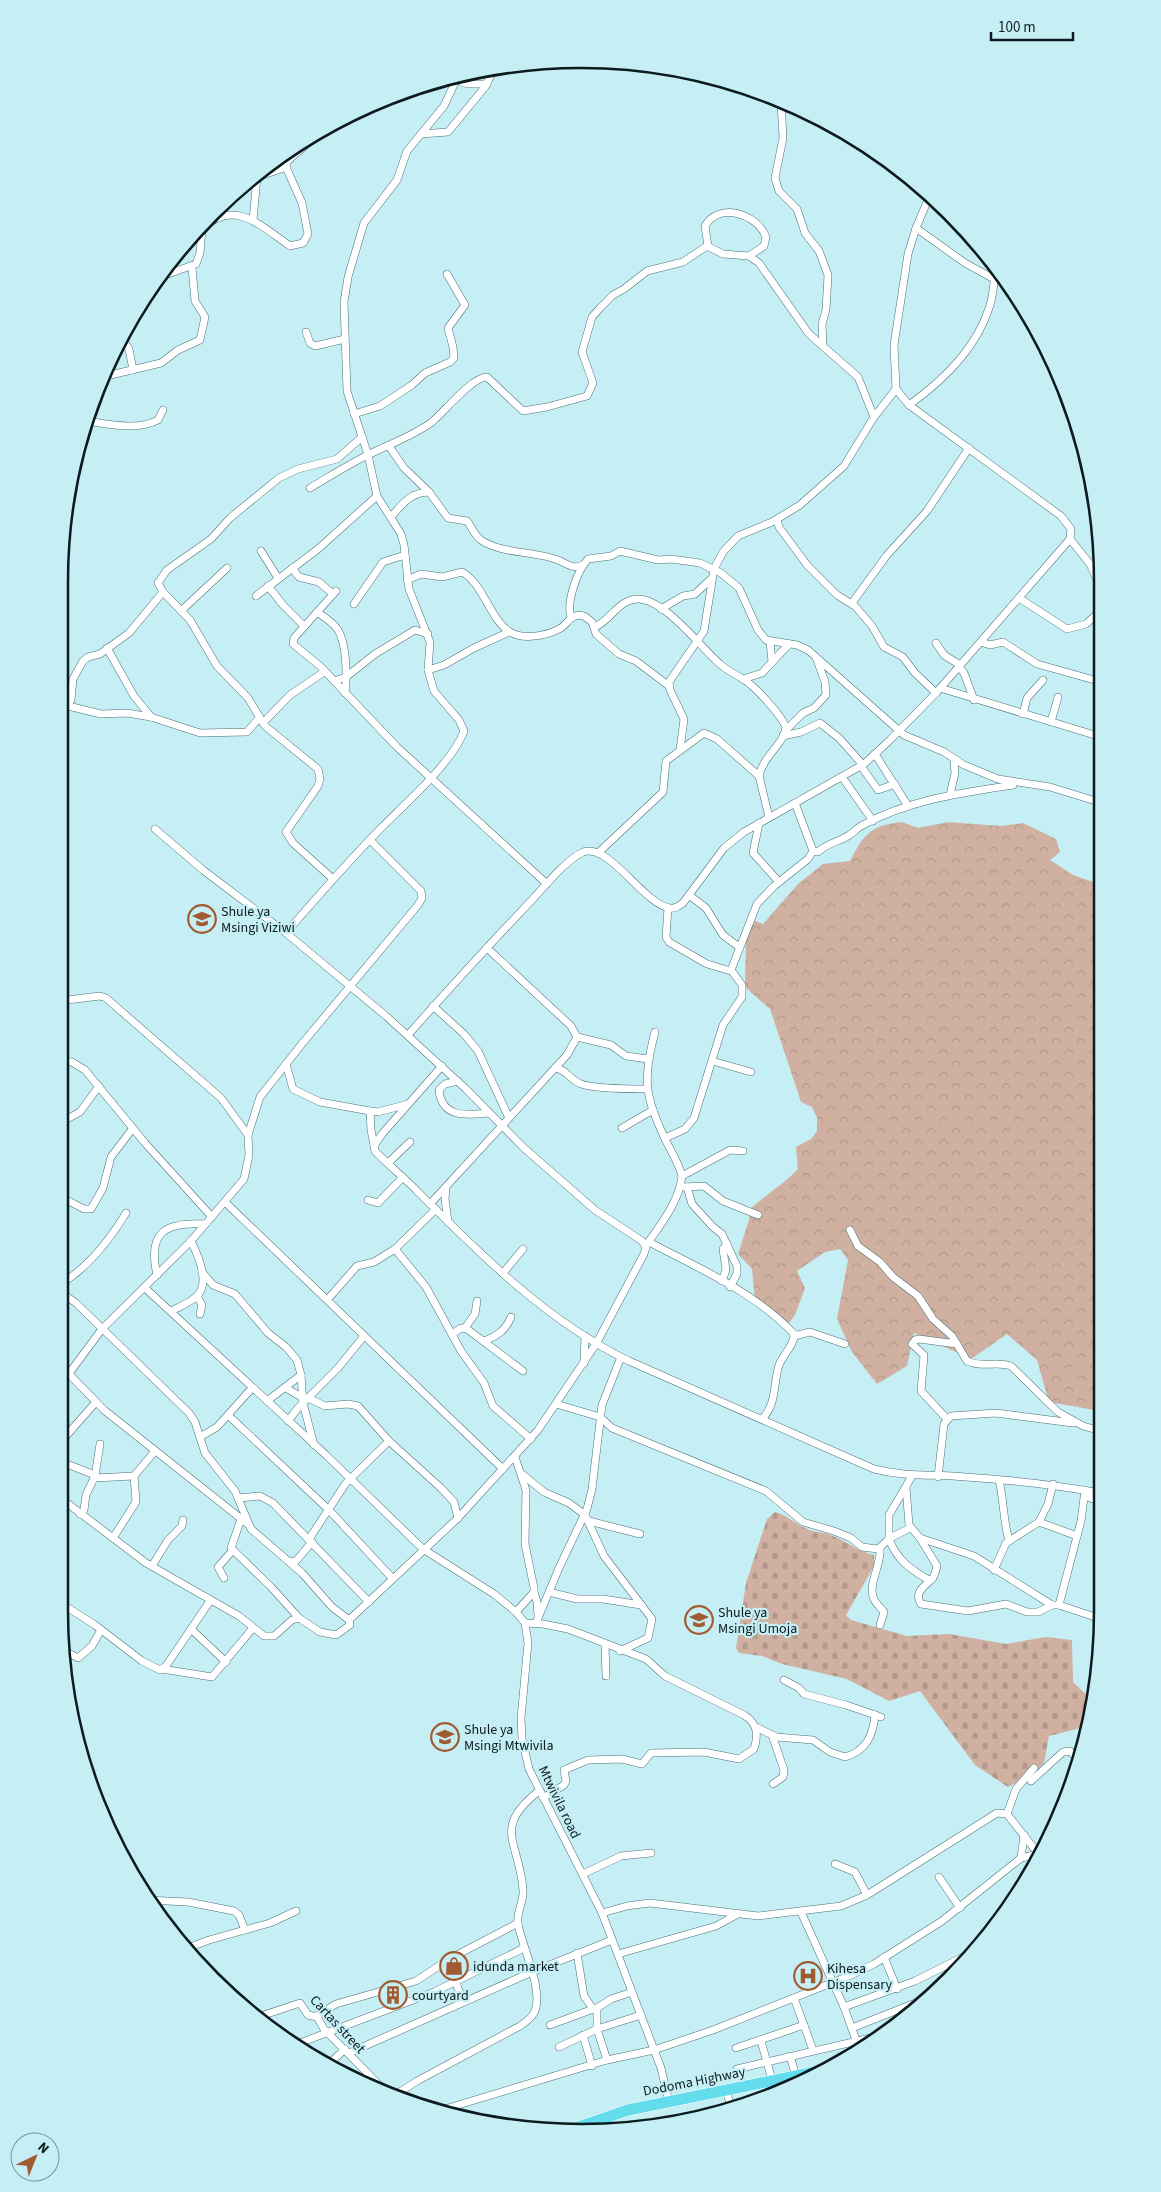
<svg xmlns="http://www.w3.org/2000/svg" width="1161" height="2192" viewBox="0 0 1161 2192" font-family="'Source Sans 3',sans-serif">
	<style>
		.forest { fill: url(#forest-crowns) }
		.cemetery { fill: url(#cemetery-stones) }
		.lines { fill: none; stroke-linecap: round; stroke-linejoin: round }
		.minor-casing { stroke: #4b7076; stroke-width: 8 }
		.trunk-casing { stroke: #fff; stroke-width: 12 }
		.minor { stroke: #fff; stroke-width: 7 }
		.trunk { stroke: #63dcec; stroke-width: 11 }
		.labels { text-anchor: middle; stroke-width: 4.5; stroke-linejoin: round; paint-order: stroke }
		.poi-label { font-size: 14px; fill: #0c1c1e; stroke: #c6eef5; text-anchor: start }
		.street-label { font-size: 14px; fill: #0c1c1e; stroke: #c6eef5 }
		.rim { fill: none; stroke: #0c1c1e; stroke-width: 2.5 }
	</style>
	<defs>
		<pattern id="forest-crowns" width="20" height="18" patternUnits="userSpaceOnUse" patternTransform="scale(1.25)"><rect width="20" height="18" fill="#d0b1a1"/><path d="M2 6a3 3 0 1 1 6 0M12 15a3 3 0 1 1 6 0" fill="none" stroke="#b1988a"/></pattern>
		<pattern id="cemetery-stones" width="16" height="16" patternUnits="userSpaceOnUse" patternTransform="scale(1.25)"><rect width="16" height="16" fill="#d0b1a1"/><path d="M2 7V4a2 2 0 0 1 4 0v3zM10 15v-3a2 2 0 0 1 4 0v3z" fill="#b1988a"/></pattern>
	</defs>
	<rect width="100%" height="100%" fill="#c6eef5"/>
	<!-- forest -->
	<path class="forest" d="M902,822L918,828L948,822L1001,826L1023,823L1056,839L1060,852L1050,860L1073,875L1099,884L1100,1411L1049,1402L1037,1360L1007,1334L971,1359L914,1333L907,1366L877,1384L852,1352L837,1319L848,1260L840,1249L825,1252L797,1271L805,1288L795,1315L789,1323L755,1300L752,1269L738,1254L749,1220V1210C765,1195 783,1185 798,1169L796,1147L811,1139L817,1131V1118L812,1107L801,1102L770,1009L745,987L746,941L753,920L763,924L798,884L823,864L850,861C864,834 871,825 902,822Z"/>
	<!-- cemetery -->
	<path class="cemetery" d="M775,1512C787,1515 794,1523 805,1528C812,1532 821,1532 828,1534C845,1540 857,1551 874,1555V1566L846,1615L851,1620L907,1636L949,1634L1006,1644L1045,1637L1072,1640L1073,1682L1092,1700L1088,1726L1049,1736L1044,1763L1033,1774L1008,1787L975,1765L920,1691L889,1701L847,1679L782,1664L762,1656L739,1653L736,1648L746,1583L767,1519Z"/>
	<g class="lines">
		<defs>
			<g id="minor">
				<polyline points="452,77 467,84 487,84"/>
				<polyline points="781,101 783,138 775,178 779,191 797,209 805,233 819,251 828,275 826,310 822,324 823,346"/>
				<polyline points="421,134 444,106 458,76"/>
				<path d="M285,164C297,150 314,142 323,127"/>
				<polyline points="253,220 257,177 287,167"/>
				<polyline points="916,228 965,263 994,279"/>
				<path d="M708,246L705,226C718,202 757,213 766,237L764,246L749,256"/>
				<path d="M157,278L196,264L200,253L202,229C234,197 262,227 290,246L303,243L308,234L302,203L281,156"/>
				<polyline points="306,332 310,343 315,346 345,339"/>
				<polyline points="121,337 129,349 133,370"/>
				<polyline points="102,377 161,363 178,350 200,340 205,317 195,301 192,268"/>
				<path d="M909,405C944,380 976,349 989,308C994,295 993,283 996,270"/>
				<polyline points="354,414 380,406 412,385 425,373 450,362 454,358 453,347 448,328 465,305 447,274"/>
				<path d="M86,421C108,424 137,431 158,420L163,410"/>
				<path d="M389,446L404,468L429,492L448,518L467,521C472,527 474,535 481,540C501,554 535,551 558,560C566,563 573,570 583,565"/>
				<path d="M310,488C327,478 343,468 360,459C384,446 410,438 432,422C445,411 472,377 487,377L523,411L547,407L587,396L593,383L582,352L592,317L600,308L613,295L624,289L647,271L683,262L707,246L723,254L749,256L759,263L809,334L858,377L874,417"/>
				<path d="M391,517C402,504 411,492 429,492"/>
				<polyline points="777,520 779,527 807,565 837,595 855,606 872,626 884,647 903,657 915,673 936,693"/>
				<polyline points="1070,539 1090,564 1098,582"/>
				<polyline points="261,551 278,578"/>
				<polyline points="292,568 299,577 319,582 333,594"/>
				<path d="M407,580L421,574L442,577L462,572C484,584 490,620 510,632C523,640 546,636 559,629C568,625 570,612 584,616L592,622L596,634L619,654L636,661L669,686"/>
				<polyline points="268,586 283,605 304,626"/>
				<polyline points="336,591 294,638 293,644 320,666 397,747 547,884"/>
				<polyline points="256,596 318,549 377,496"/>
				<polyline points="1019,598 1067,629 1086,624 1098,613"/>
				<polyline points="852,603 887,555 927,511 969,448"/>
				<polyline points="354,604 383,562 405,555"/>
				<polyline points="661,609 683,596 695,594 712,578"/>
				<polyline points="181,611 227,568"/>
				<path d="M317,612C324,617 333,622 338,630C347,645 347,677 345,693"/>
				<path d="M571,618C566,602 577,571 588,559L611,556L620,551L658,560L671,559L700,563L721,573L739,588L758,630L766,640L797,645L808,650L904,735L944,752L964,765L998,779L1050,787L1099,802"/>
				<path d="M595,627C611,620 619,599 638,599C665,599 701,648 721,665C728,671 735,674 743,679C755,686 781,715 786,727C785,743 763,756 759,776"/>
				<polyline points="770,642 772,662"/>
				<polyline points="981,642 990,645 1003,642 1037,664 1098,681"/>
				<polyline points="936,643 944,655 960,665"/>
				<polyline points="107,648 134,696 151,717"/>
				<polyline points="959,667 964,673 974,700"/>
				<polyline points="428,670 444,665 474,648 509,632"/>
				<polyline points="743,679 762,673 789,644"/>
				<polyline points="334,681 346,677 375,654 415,630 428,634"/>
				<polyline points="940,688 1098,736"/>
				<polyline points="60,704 101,714 127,713 151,717 200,733 247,732 259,718"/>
				<polyline points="68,705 71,700 73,679 83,661 88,657 100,654 129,633 163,592"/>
				<polyline points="1023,714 1027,698 1043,680"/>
				<polyline points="1051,722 1058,697"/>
				<polyline points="263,723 290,695 324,672"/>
				<polyline points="786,730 803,713 814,708 826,695 825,682 816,657"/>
				<polyline points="783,736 801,732 820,723 839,738 863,765"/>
				<polyline points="680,750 684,719 670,690 669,682 704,631 714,569 723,552 738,536 772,522 800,505 844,466 874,417 896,389"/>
				<polyline points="875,754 908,806"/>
				<polyline points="861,766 878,790 895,784"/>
				<polyline points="842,777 873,821"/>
				<polyline points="950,795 955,773 954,759"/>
				<polyline points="759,823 753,853 779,882"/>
				<path d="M813,851L818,852C827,843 838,842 848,836C853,833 856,829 861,826C908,800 960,793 1013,785"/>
				<polyline points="598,853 663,792 666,761 704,733 717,739 759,776 769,817"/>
				<polyline points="333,879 293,843 286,832 318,786 320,779 318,769 265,726 248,698 217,666 190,620 163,592 158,583 167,570 211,539 230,518 279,478 298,469 337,459 362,437"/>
				<polyline points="689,895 706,908 723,935 739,947"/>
				<polyline points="668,908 666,937 669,942 707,964 731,971"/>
				<path d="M286,933C317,897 348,862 381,828C405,804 453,762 464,731L459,720L434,691L428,670L430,642L409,589L404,545L401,534L377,496L368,455L347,391L344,302L348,277L364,223L397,180L407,151L421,134L448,132L485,87L495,67"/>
				<polyline points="59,1001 100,996 106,998 221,1098 248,1135"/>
				<polyline points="433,1006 464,1034 478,1051 509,1118"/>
				<path d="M408,1035C448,990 489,945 531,901C544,887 566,860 583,852C609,842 644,905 670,908C675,909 679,906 683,903L724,848L744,832L864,764L890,740L936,693L1070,539L1071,529L1061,516L909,405L896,389L894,345L908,254L916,228L930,195"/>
				<polyline points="577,1037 611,1045 626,1056 648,1059"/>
				<polyline points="59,1061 72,1062 85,1070 145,1143 212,1217"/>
				<polyline points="712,1061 751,1072"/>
				<polyline points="286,1064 293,1089 320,1102 370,1111 378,1112 408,1104"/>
				<path d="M442,1066L382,1134L374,1146L375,1151C389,1166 405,1178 419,1193C482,1256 548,1322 629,1361L874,1469C906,1477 934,1474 966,1477C1012,1480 1056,1485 1101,1493"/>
				<path d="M555,1068C566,1069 570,1080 581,1084C596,1089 630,1089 646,1089"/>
				<path d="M458,1081L445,1084L439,1090C442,1119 467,1115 489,1113"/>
				<polyline points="370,1111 371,1130 374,1145"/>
				<polyline points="59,1127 67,1119 80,1112 99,1086"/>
				<polyline points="622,1128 653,1110"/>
				<polyline points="665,1138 685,1129 694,1118 723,1025 742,997 742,985 731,970 757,904 774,886 808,859 813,851 795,803"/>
				<polyline points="388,1163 410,1142"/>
				<polyline points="682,1176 730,1150 743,1151"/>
				<polyline points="684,1187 704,1186 723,1201 758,1215"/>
				<polyline points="687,1187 692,1204 713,1227 722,1234 737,1266 737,1274 730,1287"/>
				<polyline points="446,1188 445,1199 448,1222"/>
				<polyline points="59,1196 84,1209 91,1209 103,1188 111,1157 133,1128"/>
				<polyline points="368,1200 378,1203 403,1177"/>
				<polyline points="226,1203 503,1469"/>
				<polyline points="430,1204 567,1055 577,1037 571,1026 487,948"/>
				<path d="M850,1230L858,1246L880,1262L893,1277L918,1296L933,1319L952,1336L967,1361C982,1368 996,1361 1011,1366L1058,1412L1083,1426L1101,1431"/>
				<path d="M649,1242C698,1268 755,1292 794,1334C795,1344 783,1355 779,1365C773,1384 777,1404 762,1419"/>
				<path d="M647,1244C661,1224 679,1202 682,1176C679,1164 672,1153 666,1141C645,1096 642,1081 655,1032"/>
				<polyline points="395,1249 426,1287 461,1351 484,1383 493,1406 531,1439"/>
				<polyline points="202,1272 213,1285 235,1294 268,1333 286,1347 297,1360 301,1375 303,1403 314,1445"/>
				<polyline points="503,1273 523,1249"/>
				<path d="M157,1275C147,1232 165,1222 205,1224"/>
				<polyline points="722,1281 726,1270 723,1249 727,1244"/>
				<path d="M59,1285C88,1268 109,1241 126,1213"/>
				<polyline points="145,1288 327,1456 423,1549 494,1594 516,1612 525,1623 528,1643 521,1718 522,1739 529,1769 602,1913 661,2068 669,2102"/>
				<polyline points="59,1291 76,1303 189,1413 195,1422 205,1453 235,1491 251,1529 302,1573 332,1607 349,1620 458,1518 538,1430 596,1344 644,1254 646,1247 642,1241 595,1210 524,1148 466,1089 386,1016 286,933 203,870 155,829"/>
				<polyline points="197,1296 202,1305 200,1314"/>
				<polyline points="328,1299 357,1266 374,1262 395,1249 436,1209"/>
				<path d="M171,1311C179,1307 189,1303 196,1297C211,1284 198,1255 191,1241"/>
				<polyline points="465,1328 475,1314 477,1301"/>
				<polyline points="452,1334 461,1328 467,1329 523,1371"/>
				<polyline points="794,1336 810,1332 845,1344"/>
				<path d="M484,1341C497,1336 506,1330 511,1317"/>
				<polyline points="584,1363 585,1336"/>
				<polyline points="68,1373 104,1410 249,1525"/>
				<polyline points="59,1387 102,1329 191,1241 244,1179 249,1155 248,1135 260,1097 301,1045 418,905 422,898 421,891 370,840"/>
				<polyline points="286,1388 303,1398"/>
				<polyline points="308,1398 325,1406 348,1404 358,1406 389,1441 441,1488 454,1502 458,1518"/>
				<polyline points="267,1401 301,1375"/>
				<polyline points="556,1404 600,1417 612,1428 766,1491 803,1522 834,1531 851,1538 862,1547 878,1549 889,1539 889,1515 912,1476"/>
				<polyline points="229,1416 329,1510 393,1579"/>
				<polyline points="947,1419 921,1391 924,1355 912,1344 915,1340 919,1339 957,1344"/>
				<polyline points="288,1421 298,1408 338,1368 364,1336"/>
				<polyline points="200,1437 217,1427 252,1388"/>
				<polyline points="59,1441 66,1436 96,1402"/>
				<polyline points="515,1457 526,1490 525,1544 534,1588 534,1592 516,1612"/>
				<polyline points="59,1461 95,1475"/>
				<polyline points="522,1474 544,1492 569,1503 585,1515 604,1556 652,1619 648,1638 620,1651"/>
				<polyline points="938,1477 944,1424 951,1416 996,1413 1073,1423"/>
				<polyline points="94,1478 134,1476"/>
				<path d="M999,1480C1004,1501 1003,1520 1009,1541"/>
				<polyline points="906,1487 909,1525 920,1538 974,1556 1052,1605"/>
				<polyline points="1085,1496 1101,1502"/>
				<polyline points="59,1497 146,1563 239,1616 264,1636 274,1636 292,1620 299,1618 320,1632 336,1635 350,1625 349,1620"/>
				<polyline points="238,1498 260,1496 273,1503 369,1602"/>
				<polyline points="80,1514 84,1510 86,1495 95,1476 100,1444"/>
				<polyline points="241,1519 231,1548 271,1587 299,1618"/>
				<polyline points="589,1521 640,1534"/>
				<polyline points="1039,1522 1077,1536"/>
				<polyline points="113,1538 136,1502 134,1476 155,1451"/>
				<polyline points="890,1538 910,1528"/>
				<path d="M920,1538L937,1566C936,1570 935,1574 933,1578C926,1585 913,1592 921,1604L968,1611L1006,1604L1027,1612H1038L1052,1605H1059L1101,1619"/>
				<polyline points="309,1539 346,1483 389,1441"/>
				<path d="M889,1539C897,1560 911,1570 929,1580"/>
				<polyline points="290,1562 296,1561 312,1542"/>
				<polyline points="152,1566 168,1540 182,1526 183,1520"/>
				<polyline points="994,1570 1006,1543 1039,1522 1048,1504 1053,1484"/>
				<polyline points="224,1578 218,1567 233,1550"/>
				<polyline points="534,1592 537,1602 538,1616"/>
				<polyline points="549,1592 577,1599 603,1599 641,1605"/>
				<polyline points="59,1602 95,1625 142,1661 160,1670 166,1666 210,1601"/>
				<polyline points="1059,1605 1081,1521 1085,1490"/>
				<path d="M525,1623L543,1624L568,1629L646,1659L665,1676L744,1715C757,1723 759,1734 754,1749L739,1759L704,1752L651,1753L642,1764L622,1759L588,1760L564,1770L566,1781L564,1785L543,1798"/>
				<polyline points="536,1623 559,1568 587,1509 592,1489 602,1405 621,1357"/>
				<path d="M880,1625L884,1612C881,1608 876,1604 874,1599C867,1584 882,1565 880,1548"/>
				<polyline points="191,1629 226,1662"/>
				<polyline points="605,1645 606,1676"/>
				<polyline points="63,1650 78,1658 92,1646 101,1630"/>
				<polyline points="162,1669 212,1677 253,1628"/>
				<polyline points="784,1680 799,1688 804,1694 846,1705 881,1717"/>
				<path d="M756,1727L776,1737L813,1740L830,1752L845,1757C866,1751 873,1736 875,1715"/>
				<polyline points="772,1735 784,1770 783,1777 773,1784"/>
				<polyline points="1031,1781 1063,1752 1070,1751 1079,1761"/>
				<polyline points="1007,1814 1016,1789 1034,1768"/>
				<polyline points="1021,1858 1024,1835"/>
				<polyline points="835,1864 855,1872 867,1895"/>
				<polyline points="583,1874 621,1856 651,1853"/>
				<polyline points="939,1877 960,1908"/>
				<polyline points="147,1900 188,1902 234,1911 239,1915 245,1930"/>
				<polyline points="801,1912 844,2007 860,2051"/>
				<polyline points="602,1913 627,1906 650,1903 758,1916 841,1906 867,1895 997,1813 1007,1814 1040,1856"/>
				<polyline points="185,1949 209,1940 270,1923 296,1911"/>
				<polyline points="577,1953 584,1996 593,2009"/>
				<polyline points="618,1954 716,1926 738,1914"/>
				<polyline points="884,1957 897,1989"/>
				<polyline points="451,1958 458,1989 465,2001"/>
				<polyline points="794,1998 813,2050"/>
				<polyline points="844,2007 915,1981 975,1951"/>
				<polyline points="316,2016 336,2004 416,1981 451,1958 518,1923"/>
				<polyline points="255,2018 300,2003 308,2015 317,2017 324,2029 391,2097"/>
				<polyline points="550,2025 596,2008"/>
				<polyline points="852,2028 928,1998"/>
				<polyline points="583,2035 592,2066"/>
				<polyline points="761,2041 772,2080"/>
				<polyline points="292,2046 434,1992 524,1948"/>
				<polyline points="559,2047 597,2029 641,2015"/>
				<polyline points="736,2048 804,2025"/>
				<polyline points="349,2053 532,1972 612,1940"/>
				<polyline points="790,2056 796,2076"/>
				<polyline points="607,2060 597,2029 597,2008 611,1999 632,1992"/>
				<polyline points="328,2065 345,2049"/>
				<polyline points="737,2069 883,2035"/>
				<polyline points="726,2091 732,2109"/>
				<path d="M392,2097L417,2081L520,2026C526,2022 531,2018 534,2013C545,1992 522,1947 518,1924C516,1912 524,1902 523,1890C520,1843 491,1828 539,1791"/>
				<polyline points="435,2112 607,2060 654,2050 713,2030 849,1976 874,1964 942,1921 1021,1858 1039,1854"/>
				<polyline points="603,2119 605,2130"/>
			</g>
			<polyline id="trunk" points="567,2131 628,2110 830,2069"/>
		</defs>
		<!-- minor casing -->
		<use href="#minor" class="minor-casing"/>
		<!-- trunk casing -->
		<use href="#trunk" class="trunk-casing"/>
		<!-- minor -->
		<use href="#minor" class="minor"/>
		<!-- trunk -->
		<use href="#trunk" class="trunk"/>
	</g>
	<!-- icons -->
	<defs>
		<symbol id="school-ring" viewBox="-11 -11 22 22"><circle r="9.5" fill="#c6eef5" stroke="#a15b30" stroke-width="1.5"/><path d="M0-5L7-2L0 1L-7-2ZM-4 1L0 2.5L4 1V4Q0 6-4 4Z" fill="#a15b30"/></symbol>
		<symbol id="shop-ring" viewBox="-11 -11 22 22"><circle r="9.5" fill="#c6eef5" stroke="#a15b30" stroke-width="1.5"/><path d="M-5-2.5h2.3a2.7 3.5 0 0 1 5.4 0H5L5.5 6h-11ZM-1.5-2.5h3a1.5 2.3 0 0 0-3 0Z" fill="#a15b30"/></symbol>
		<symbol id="hospital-ring" viewBox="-11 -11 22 22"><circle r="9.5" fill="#c6eef5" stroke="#a15b30" stroke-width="1.5"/><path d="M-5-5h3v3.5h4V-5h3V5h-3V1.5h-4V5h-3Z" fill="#a15b30"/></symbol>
		<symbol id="building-ring" viewBox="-11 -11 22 22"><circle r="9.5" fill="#c6eef5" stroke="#a15b30" stroke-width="1.5"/><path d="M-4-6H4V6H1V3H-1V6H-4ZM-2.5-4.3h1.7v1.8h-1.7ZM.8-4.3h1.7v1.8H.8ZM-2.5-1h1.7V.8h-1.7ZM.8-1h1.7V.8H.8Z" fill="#a15b30"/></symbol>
	</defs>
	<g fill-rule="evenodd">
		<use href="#school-ring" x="186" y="903" width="32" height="32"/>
		<use href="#school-ring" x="683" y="1604" width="32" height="32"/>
		<use href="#school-ring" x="429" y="1721" width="32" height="32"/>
		<use href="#shop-ring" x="438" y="1950" width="32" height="32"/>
		<use href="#hospital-ring" x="792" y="1960" width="32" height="32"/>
		<use href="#building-ring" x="377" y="1979" width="32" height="32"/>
	</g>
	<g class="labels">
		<!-- poi labels -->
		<g class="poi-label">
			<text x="221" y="916">Shule ya<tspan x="221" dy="16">Msingi Viziwi</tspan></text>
			<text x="718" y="1617">Shule ya<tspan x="718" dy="16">Msingi Umoja</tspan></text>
			<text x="464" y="1734">Shule ya<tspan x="464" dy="16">Msingi Mtwivila</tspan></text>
			<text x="473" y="1971">idunda market</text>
			<text x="827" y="1973">Kihesa<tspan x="827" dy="16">Dispensary</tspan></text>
			<text x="412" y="2000">courtyard</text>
		</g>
		<!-- street labels -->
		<g class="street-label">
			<text transform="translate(560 1802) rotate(64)" y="5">Mtwivila road</text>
			<text transform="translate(338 2024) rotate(47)" y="5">Cartas street</text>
			<text transform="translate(694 2081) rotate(-11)" y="5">Dodoma Highway</text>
		</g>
	</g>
	<!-- crop -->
	<path d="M0 0H1161V2192H0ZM581 68H581A513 513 0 0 1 1094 581V1611A513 513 0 0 1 581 2124H581A513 513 0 0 1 68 1611V581A513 513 0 0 1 581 68Z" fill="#c6eef5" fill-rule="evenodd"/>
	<path class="rim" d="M581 68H581A513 513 0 0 1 1094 581V1611A513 513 0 0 1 581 2124H581A513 513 0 0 1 68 1611V581A513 513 0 0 1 581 68Z"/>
	<!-- north arrow -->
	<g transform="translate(35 2157) rotate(43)"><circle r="24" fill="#c6eef5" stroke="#7c9a9f"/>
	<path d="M0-4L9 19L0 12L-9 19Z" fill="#a15b30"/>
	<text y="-8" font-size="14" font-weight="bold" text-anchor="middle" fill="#0c1c1e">N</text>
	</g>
	<!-- scale -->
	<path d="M991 32v8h82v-8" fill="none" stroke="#0c1c1e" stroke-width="2.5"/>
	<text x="998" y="32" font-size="15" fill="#0c1c1e" stroke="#c6eef5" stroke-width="4" paint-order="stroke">100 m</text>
</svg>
